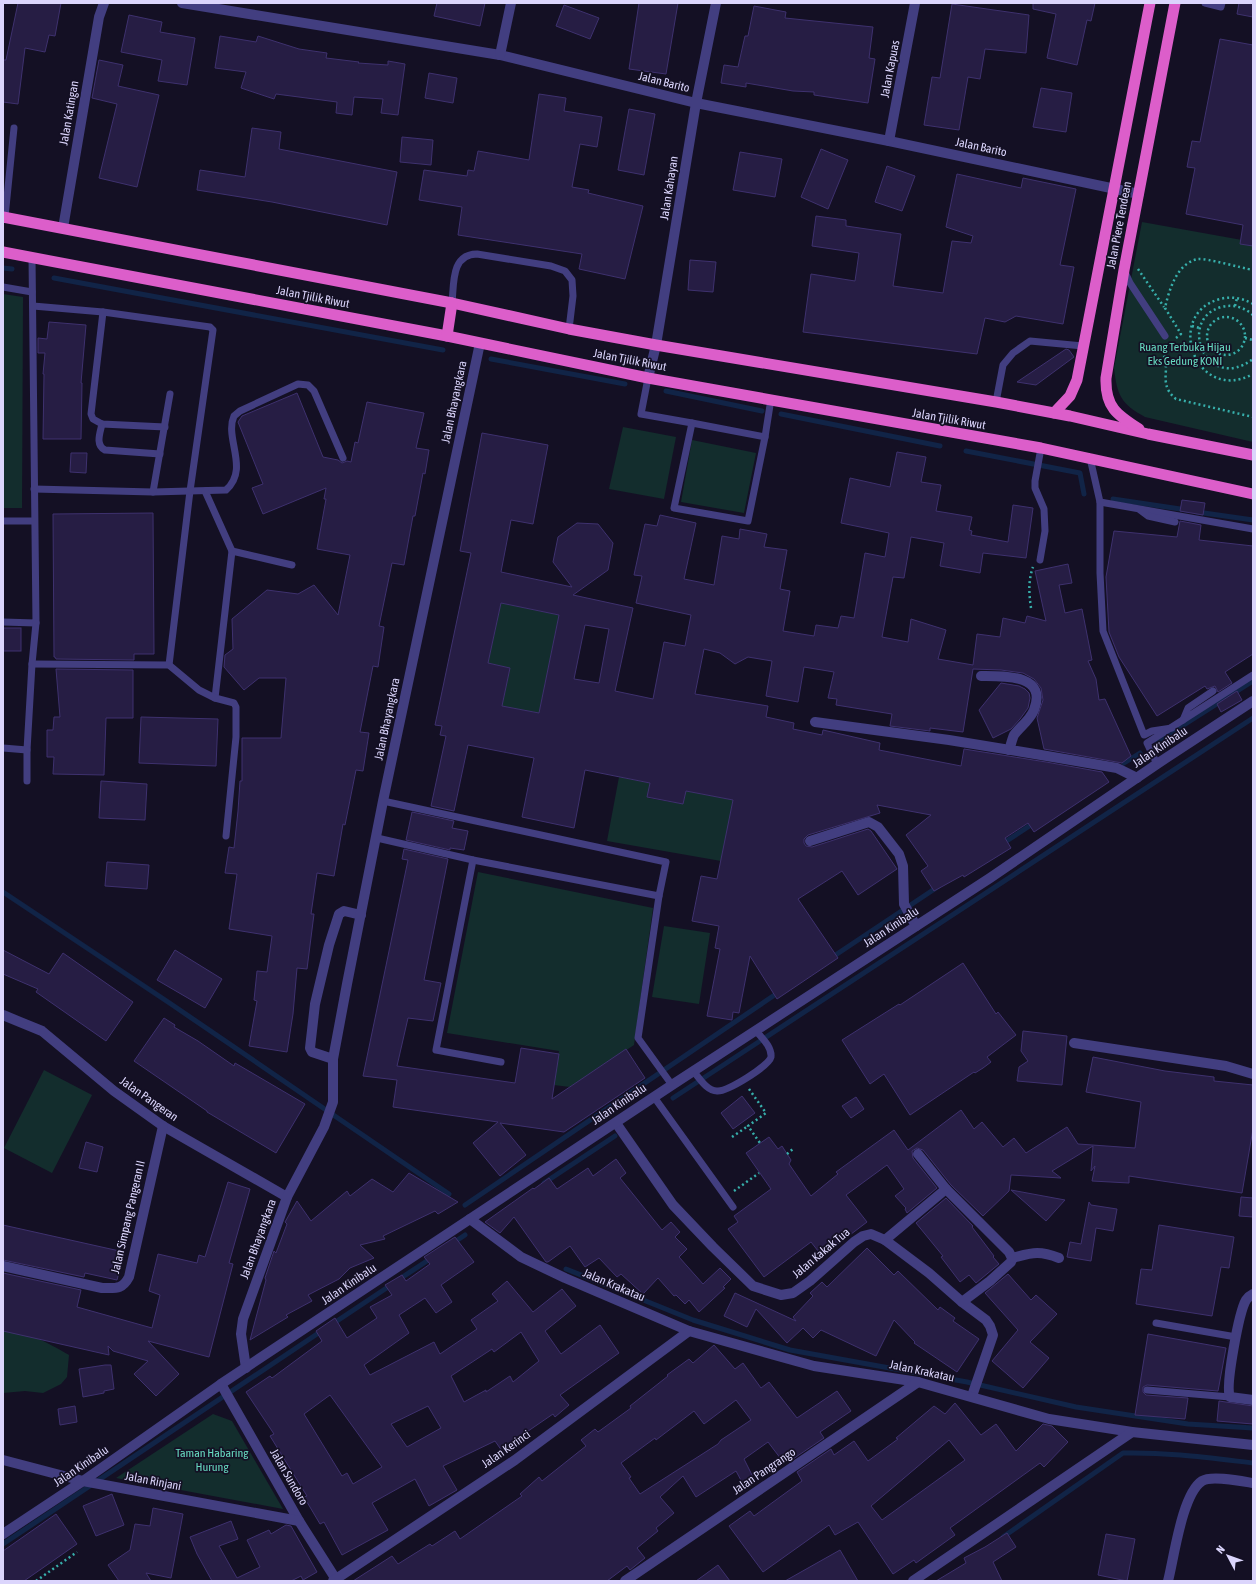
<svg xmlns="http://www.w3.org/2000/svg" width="1256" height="1584" viewBox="0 0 1256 1584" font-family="'Asap Condensed',sans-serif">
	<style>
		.green { fill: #132d2d }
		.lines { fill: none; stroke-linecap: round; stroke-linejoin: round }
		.stream { stroke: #112447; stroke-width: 5 }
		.building { fill: #261d44; stroke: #3e316e; fill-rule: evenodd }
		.path { stroke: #37afab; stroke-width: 2.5; stroke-dasharray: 2 3; stroke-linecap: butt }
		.service { stroke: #423e80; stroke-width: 7 }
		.minor { stroke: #423e80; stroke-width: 10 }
		.tertiary { stroke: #423e80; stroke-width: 10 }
		.trunk { stroke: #dc5eca; stroke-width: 11 }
		.labels { text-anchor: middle; stroke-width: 3.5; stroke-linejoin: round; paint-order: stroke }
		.street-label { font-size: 12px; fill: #dbd5fc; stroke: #141024 }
		.park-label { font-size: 12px; fill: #66d8bf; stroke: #141024 }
	</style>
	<rect width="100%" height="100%" fill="#141024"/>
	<!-- green -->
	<g class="green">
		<path d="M1142,222L1253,242V442L1145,417C1121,404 1117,395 1114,368Z"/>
		<polygon points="3,294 23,297 22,508 3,508"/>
		<polygon points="623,427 676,437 664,499 609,489"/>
		<polygon points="692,440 756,453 744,513 681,502"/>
		<polygon points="501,603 559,615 539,713 502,706 510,668 488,663"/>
		<polygon points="619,777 650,783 648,798 683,804 686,791 733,800 721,861 607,841"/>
		<polygon points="478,872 653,908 634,1045 570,1087 554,1085 559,1051 447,1033"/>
		<polygon points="664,926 710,933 699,1004 652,997"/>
		<polygon points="44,1070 92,1095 52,1173 4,1148"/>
		<path d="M3,1327C30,1334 45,1341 69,1355L67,1377L61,1384L43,1393L25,1391L3,1393Z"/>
		<polygon points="213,1414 232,1421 283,1509 116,1478"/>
	</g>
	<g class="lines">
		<!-- stream -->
		<g class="stream">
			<polyline points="3,268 12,269"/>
			<polyline points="54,278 443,350"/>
			<polyline points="491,359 625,384"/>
			<polyline points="666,391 762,411"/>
			<polyline points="781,414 940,446"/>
			<polyline points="966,451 1080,473 1084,494"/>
			<polyline points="1113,499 1187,510"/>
			<polyline points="1197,512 1253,520"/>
			<polyline points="1157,742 1253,681"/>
			<polyline points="1124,763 1140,753"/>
			<polyline points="1002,844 1034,823"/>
			<polyline points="3,892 171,1004 449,1194"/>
			<polyline points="831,958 939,886"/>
			<polyline points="673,1098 1253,718"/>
			<polyline points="544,1183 615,1136"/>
			<polyline points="465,1205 779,992"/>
			<polyline points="453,1243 465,1235"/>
			<polyline points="566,1269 693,1320 790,1350 967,1382 1076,1407 1188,1424 1253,1428"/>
			<polyline points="398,1280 433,1257"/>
			<polyline points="331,1325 391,1285"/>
			<path d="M1003,1537L1123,1453C1167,1452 1210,1458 1253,1463"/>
			<polyline points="3,1544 323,1330"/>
		</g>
	</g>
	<!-- building -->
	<g class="building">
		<polygon points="18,3 61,3 55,36 49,35 45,52 25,48 18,104 3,102 3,60 6,60"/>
		<polygon points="437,3 485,3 480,26 434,16"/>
		<polygon points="639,3 678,3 666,74 629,69"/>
		<polygon points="1033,3 1095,3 1091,21 1087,20 1077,65 1047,58 1056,14 1033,9"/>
		<polygon points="1239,3 1253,3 1253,17 1237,14"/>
		<polygon points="952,4 1029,15 1026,53 985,49 980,79 968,77 959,130 924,125 932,77 940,78"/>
		<polygon points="564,5 599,18 590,39 556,26"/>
		<polygon points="754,6 786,12 785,18 873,27 869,58 875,59 868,103 814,95 814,92 793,91 746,83 746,87 721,83 724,65 738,67 745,36 748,36"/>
		<polygon points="129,15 162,22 160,32 195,38 187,85 158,81 162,60 121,52"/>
		<polygon points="220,36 256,42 258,36 299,49 327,53 326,58 359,62 358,63 388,65 388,61 405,64 398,115 381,113 383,99 354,97 352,115 336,113 337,102 276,94 274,99 241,88 246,72 215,68"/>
		<polygon points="1220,39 1253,45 1253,246 1240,244 1243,225 1186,214 1195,168 1187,167 1192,141 1200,142"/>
		<polygon points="99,60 123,65 118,86 159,95 137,187 99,178 117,104 92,98"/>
		<polygon points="429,73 457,78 453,103 425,98"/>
		<polygon points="1041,88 1072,93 1066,132 1033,127"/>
		<polygon points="539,94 566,98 564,111 602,117 597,147 580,144 572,187 589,190 588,193 643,206 625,279 579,269 582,254 458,235 462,207 419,200 424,170 467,176 468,170 474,171 478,151 529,160"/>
		<polygon points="629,109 655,114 644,175 618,170"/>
		<polygon points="252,128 281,132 279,149 397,172 387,225 272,202 197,190 200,170 245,177"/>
		<polygon points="402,137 433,140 431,165 400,162"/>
		<polygon points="821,149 848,160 828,209 801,197"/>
		<polygon points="740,152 782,159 775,197 733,190"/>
		<polygon points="887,166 915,176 902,211 875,202"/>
		<polygon points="957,174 1021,188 1023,178 1076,189 1060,265 1074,267 1063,324 1016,316 1005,322 985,318 977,354 803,332 811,274 855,281 859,253 812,246 816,216 846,220 846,226 901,234 893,286 943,293 952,241 971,243 973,236 946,227"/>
		<polygon points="690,260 716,262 713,292 688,290"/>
		<polygon points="49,322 86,325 81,383 82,383 81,439 43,439 44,374 43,374 45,353 38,353 38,338 47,339"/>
		<polygon points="1066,349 1069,350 1074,357 1036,385 1017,382"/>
		<polygon points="297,393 323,457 338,460 342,463 347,461 351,462 355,442 358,443 367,402 424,413 416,448 429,450 425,474 423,473 415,516 413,516 404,565 392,563 379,626 384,627 378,667 373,666 360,732 369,733 363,771 356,770 345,825 343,824 334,876 317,873 311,914 314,914 307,969 297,968 293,1014 287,1052 249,1046 257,1001 254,1000 257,971 267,972 272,936 229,929 237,874 225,873 229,847 234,848 238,811 240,781 242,781 242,738 281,738 286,678 259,678 244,690 224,667 225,655 233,649 232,619 267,590 298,594 314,585 338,615 350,555 317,549 326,499 324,499 326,488 263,514 252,488 263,484 238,422 242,416"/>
		<path d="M482,433L548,445L533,524L511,520L501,572L572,587L553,562L558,537L577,523L598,524L613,543L608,570L573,595L633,608L615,691L653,699L664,642L685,646L691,615L636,603L642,576L634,575L645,524L657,526L660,515L696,523L684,579L714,585L722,536L739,539L740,529L767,534L764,547L787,550L780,589L790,591L783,631L814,636L816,625L838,628L841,616L854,618L865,553L885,557L889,533L841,523L850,478L890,487L897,452L926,457L921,482L941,485L936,511L972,517L969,530L972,531L971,535L1008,542L1013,505L1033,508L1026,558L983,553L980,573L940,566L944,543L911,537L904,578L893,577L882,637L908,642L911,619L946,630L938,659L973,665L977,634L1000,637L1003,618L1025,623L1027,616L1046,621L1035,571L1068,564L1072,583L1059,585L1065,613L1082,609L1092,660L1088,661L1096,679L1099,700L1105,699L1131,756L1122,763L1044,749L1037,718L1043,700L1041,688L1034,679L1023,673L1001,670L973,669L963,732L930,728V731L890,726L892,714L836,705L837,699L828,698L834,672L804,667L798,702L766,696L772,661L748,657L735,664L720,653L704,649L695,694L768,706L766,717L794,723L793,729L822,735L823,730L880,743L879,750L961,766L964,749L1046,762L1102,772L1109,782L1034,832L1028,823L1005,838L1011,848L964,877L963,875L934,891L921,871L928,866L906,835L931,815L877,805L880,813L808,835L804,839V843L806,846L812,847L868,829L871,831L897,869L858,895L842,871L798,899L838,958L777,999L750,956L739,1013L733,1012L732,1020L707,1016L720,949L715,948L719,926L692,921L701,876L717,879L733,800L686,791L683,804L647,797L650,783L585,770L574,828L522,817L534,758L468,745L454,811L431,806L446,736L440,735L442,726L435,725L471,553L460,551ZM501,603L559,615L539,713L502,706L510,668L488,663ZM585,625L609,629L599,683L574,679Z"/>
		<polygon points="71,453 87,453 86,473 70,472"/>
		<polygon points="1182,500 1205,503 1203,515 1180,511"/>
		<polygon points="153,513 154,654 134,654 134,660 56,659 55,657 54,657 53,514"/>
		<polygon points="1180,521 1201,525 1199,540 1253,546 1253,654 1225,672 1232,683 1218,692 1215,686 1207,689 1205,686 1157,716 1119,657 1109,632 1106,577 1114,531 1177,537"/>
		<rect x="3" y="628" width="18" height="23"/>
		<polygon points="56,669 133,670 133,718 106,718 104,775 53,774 54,757 47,757 47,730 53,730 54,717 60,717"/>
		<polygon points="1001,683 1019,686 1025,689 1029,693 1030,698 1028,708 1020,719 1011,729 993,738 979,710"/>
		<polygon points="1237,691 1242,700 1221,712 1217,704"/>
		<polygon points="141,717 218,719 216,766 139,763"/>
		<polygon points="101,781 147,784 145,820 99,818"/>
		<polygon points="412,812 454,821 452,828 468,831 464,850 450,848 450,850 406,840"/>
		<polygon points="404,849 448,859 424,980 441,983 433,1021 408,1018 397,1066 515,1083 521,1048 559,1054 552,1099 626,1049 645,1078 564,1132 500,1123 526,1155 500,1176 473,1143 498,1122 393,1107 397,1080 363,1076 408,860 402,859"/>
		<polygon points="107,862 149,865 147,889 105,886"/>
		<polygon points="3,950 49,974 63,953 133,1002 106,1041 36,992 38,989 3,974"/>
		<polygon points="175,950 222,979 205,1008 157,980"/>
		<polygon points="963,963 996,1014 998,1012 1016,1035 987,1057 991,1062 983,1068 975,1073 974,1072 910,1115 884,1074 870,1084 842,1040 899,1004 900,1005"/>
		<polygon points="164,1018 175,1025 174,1027 198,1041 234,1066 235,1063 305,1104 276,1153 207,1112 207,1111 134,1061"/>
		<polygon points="1023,1031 1067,1036 1062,1085 1017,1081 1019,1067 1028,1061 1021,1051"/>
		<polygon points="1093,1057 1165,1071 1214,1077 1214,1081 1253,1085 1253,1129 1242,1193 1129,1176 1129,1183 1092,1181 1095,1166 1091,1171 1093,1146 1052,1171 1061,1178 1011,1175 1009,1191 983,1216 951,1185 923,1150 917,1148 912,1151 913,1158 937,1188 907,1213 905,1209 906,1208 895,1196 904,1189 887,1165 846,1195 867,1222 822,1256 811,1242 764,1277 728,1229 738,1222 734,1216 771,1189 746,1153 769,1137 778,1149 782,1146 791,1160 789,1164 811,1196 838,1174 836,1172 894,1130 908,1150 961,1110 974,1129 982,1122 1003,1147 1014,1138 1026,1153 1067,1127 1078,1144 1135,1148 1141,1102 1086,1092"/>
		<polygon points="742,1096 755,1113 733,1129 721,1113"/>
		<polygon points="856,1097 864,1109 851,1118 842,1106"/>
		<polygon points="86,1142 103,1147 97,1172 79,1168"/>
		<polygon points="616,1159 626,1173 620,1178 662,1230 671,1222 680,1232 675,1237 687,1249 679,1257 703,1284 720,1268 731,1279 723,1287 725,1288 699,1312 689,1300 685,1304 676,1295 674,1296 658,1278 643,1294 621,1274 617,1277 599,1258 585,1267 570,1246 548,1262 546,1262 514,1217 500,1233 485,1222 533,1188 534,1189 549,1178 557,1189 588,1168 593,1176"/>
		<polygon points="409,1173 458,1202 438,1214 435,1211 383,1236 385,1239 360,1245 374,1258 350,1268 339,1279 308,1295 312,1301 286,1315 288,1317 250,1340 266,1280 265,1278 274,1251 276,1253 287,1224 285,1222 297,1201 311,1221 347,1191 350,1196 372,1179 393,1192"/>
		<polygon points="228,1182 250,1189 229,1263 233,1264 209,1357 148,1341 179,1374 156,1396 134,1374 148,1361 113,1351 108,1346 109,1355 3,1331 3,1273 81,1290 77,1307 152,1328 160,1295 149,1291 158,1254 197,1263 199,1255 205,1257"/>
		<polygon points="1011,1190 1065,1200 1046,1221"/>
		<polygon points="1241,1197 1253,1198 1253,1217 1239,1216"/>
		<polygon points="946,1198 973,1226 972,1227 994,1256 993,1257 999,1264 976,1283 969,1275 960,1282 941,1257 943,1256 916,1223"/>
		<polygon points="1089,1202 1091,1205 1117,1209 1113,1231 1096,1228 1091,1261 1067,1257 1070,1242 1081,1244"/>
		<polygon points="3,1225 124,1252 117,1280 85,1273 84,1277 3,1260"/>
		<polygon points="1159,1225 1234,1237 1229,1268 1221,1267 1212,1316 1136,1304 1141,1269 1152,1270"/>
		<path d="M455,1237L474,1262L441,1285L452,1302L436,1313L425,1298L399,1315L409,1333L364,1365L370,1375L434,1342L440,1354L477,1329L471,1320L498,1301L492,1294L507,1281L533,1312L562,1289L576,1306L545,1331L561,1354L600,1325L619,1353L560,1395L569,1405L555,1417L553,1414L515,1440L516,1443L502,1451L495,1441L443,1466L457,1490L429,1506L415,1479L372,1503L388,1530L342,1555L324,1522L320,1524L304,1497L307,1496L270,1436L274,1434L246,1392L270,1376L272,1378L322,1341L316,1331L335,1318L347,1338L377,1318L370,1307L392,1295L385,1285L402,1275L406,1281L430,1264L424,1257ZM521,1332L539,1361L513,1382L510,1376L486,1392V1390L464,1402L451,1376L492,1349L494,1352ZM330,1395L382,1467L353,1484L347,1473L342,1476L304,1414ZM428,1406L441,1428L407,1447L391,1424Z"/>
		<polygon points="867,1248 894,1275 898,1271 938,1310 940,1307 955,1318 953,1321 979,1339 957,1372 914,1343 915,1342 894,1320 876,1356 821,1330 813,1338 803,1328 787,1343 756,1309 747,1327 724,1316 735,1293 796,1321 793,1317 813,1296 810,1293 822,1282 827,1287"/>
		<polygon points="1008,1274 1031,1300 1036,1295 1057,1314 1030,1342 1049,1358 1023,1388 992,1361 1018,1330 985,1293"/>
		<polygon points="1148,1334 1226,1348 1218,1391 1147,1385 1143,1387 1143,1392 1146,1395 1188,1398 1185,1419 1135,1415"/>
		<path d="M714,1345L735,1369L743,1363L761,1388L769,1382L797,1418L837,1391L851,1411L820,1432L824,1438L790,1461L786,1455L781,1459L768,1442L744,1459L754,1479L743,1484L736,1471L696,1497L683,1476L660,1497L674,1513L656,1528L658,1531L637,1548L645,1558L630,1570L627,1566L607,1581H353L392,1556L398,1564L430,1544L432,1546L455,1531L460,1539L522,1496L520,1494L539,1477L542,1481L586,1446L581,1440L595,1429L598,1432L631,1408L630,1406L668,1376L667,1375L689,1359L693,1363ZM736,1400L751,1420L721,1440L718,1444L640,1494L629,1478L631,1477L621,1463L655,1438L656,1440L694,1411L704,1424Z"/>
		<polygon points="105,1365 111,1365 114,1389 104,1391 104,1393 83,1397 79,1369"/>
		<polygon points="1219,1401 1253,1406 1253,1424 1217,1421"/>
		<path d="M955,1403L981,1435L996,1424L1016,1451L1043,1424L1052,1426L1068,1442L1044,1467L1040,1463L950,1528L955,1535L916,1563L914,1560L893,1574L858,1522L835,1535L829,1525L763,1572L729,1526L750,1511L754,1516L802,1481L797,1472L831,1449L834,1455L854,1441L868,1461L898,1439L896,1438L934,1406L945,1414ZM949,1440L965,1460L882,1520L871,1506Z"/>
		<polygon points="75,1406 77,1422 60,1425 58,1409"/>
		<polygon points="112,1494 124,1525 96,1536 83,1506"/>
		<polygon points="153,1508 183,1514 171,1578 146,1573 151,1581 119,1581 108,1565 130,1550 135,1524 150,1526"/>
		<polygon points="56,1514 77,1544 24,1581 3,1581 3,1551"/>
		<polygon points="231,1521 238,1539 219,1546 237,1578 260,1567 247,1540 269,1530 271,1534 286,1525 291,1526 317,1572 303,1580 301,1576 291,1581 212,1581 197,1554 190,1537"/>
		<polygon points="1007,1533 1016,1547 993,1562 1002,1581 936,1581 966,1563 964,1558 985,1547"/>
		<polygon points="1106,1534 1135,1539 1127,1581 1098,1575"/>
		<polygon points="840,1550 858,1581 785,1581"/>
		<polygon points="718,1565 730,1581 696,1581"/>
	</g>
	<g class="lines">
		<!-- path -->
		<g class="path">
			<polyline points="1138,269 1164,307"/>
			<path d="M1253,304C1243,298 1231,296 1220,299C1163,314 1196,405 1253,374"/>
			<polyline points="1235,306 1237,298"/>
			<path d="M1253,315C1244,307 1233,304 1221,307C1176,320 1207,394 1253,359"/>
			<circle cx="1226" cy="336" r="19"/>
			<polyline points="1192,326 1200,328"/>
			<path d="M1176,338L1181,334L1165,308C1169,290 1177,263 1198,259C1206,258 1242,268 1253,270"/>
			<polyline points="1245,338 1253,340"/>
			<path d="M1161,346C1164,354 1166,362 1166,369C1165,382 1165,390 1176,399L1253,417"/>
			<path d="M1031,608C1029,594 1028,581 1033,567"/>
			<polyline points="749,1089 766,1113 748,1126 760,1143"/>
			<polyline points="732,1137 748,1126"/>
			<polyline points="787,1154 794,1148"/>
			<polyline points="734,1191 759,1173"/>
			<polyline points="36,1581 77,1552"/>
		</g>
		<!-- service -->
		<g class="service">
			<polyline points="1205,3 1221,7 1222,3"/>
			<polyline points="5,217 14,128"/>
			<polyline points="1124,270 1130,283 1165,336"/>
			<polyline points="3,287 32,292"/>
			<path d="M452,303C454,284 451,254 477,254L551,266L565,271L572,280L573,296L569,329"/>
			<polyline points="33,306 103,312 210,327 213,330 190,491 169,665"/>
			<polyline points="103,312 91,414 93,419 102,424 165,427"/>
			<polyline points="648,378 641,414 692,423 674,508 748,521 765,437 771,399"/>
			<polyline points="996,402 1003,365 1013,353 1030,341 1083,346"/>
			<polyline points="692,423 765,437"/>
			<path d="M102,424C100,433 95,445 105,450L160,454"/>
			<polyline points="1090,458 1100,502 1253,529"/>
			<path d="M34,489L153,492L226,490C250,469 224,438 234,416L240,411L298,384L308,385L314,391L343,458"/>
			<polyline points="205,491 232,551 215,698"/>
			<polyline points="153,492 170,394"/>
			<polyline points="1100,502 1100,573 1103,631 1144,735 1152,731 1172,728"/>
			<polyline points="1140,510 1148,516 1175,522"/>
			<polyline points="3,521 34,521"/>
			<polyline points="232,551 292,565"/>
			<polyline points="1040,560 1045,531 1044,509 1035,488 1035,481 1041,448"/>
			<polyline points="3,622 36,623 32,257"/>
			<polyline points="32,664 169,665 199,690 215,698 234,703 236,707 236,737 226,836"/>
			<polyline points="1183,720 1188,708 1213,691"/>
			<polyline points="3,748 27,750 32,664 36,623"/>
			<polyline points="1157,764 1147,743 1253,675"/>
			<polyline points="27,781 27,750"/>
			<polyline points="377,838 473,860 659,896 666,862 383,801"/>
			<polyline points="473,860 436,1050 501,1062"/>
			<polyline points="659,896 638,1038 672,1085"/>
			<path d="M694,1072C700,1079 707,1091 717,1091C727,1092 769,1066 771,1057C772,1047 762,1038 756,1031"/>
			<polyline points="654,1097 733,1207"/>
			<polyline points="1156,1323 1236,1337"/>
			<polyline points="1147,1390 1230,1397"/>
		</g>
		<!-- minor -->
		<g class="minor">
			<polyline points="182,3 500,55 696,103 889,141 1139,194"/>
			<polyline points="500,55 511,3"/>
			<polyline points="889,141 915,3"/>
			<polyline points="63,228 99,17 104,3"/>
			<polyline points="648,378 656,345 696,103 716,3"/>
			<path d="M981,676C1004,676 1048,674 1034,710C1030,720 1020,727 1014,735C1012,739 1011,745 1009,750"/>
			<polyline points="815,722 949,740 1047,756 1117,768 1137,778"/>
			<polyline points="810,841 869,822 878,827 899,854 903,866 904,904 916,926"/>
			<polyline points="3,1015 42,1031 114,1091 163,1126 287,1197"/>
			<polyline points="1074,1043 1226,1066 1253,1074"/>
			<polyline points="333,1059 312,1052 310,1048 315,1004 329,945 339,914 344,911 361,915"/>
			<polyline points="616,1123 673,1205 713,1247 753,1286 781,1295 793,1293 810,1281 854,1242 863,1236 871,1234 885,1240 929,1273 962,1302 986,1320 990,1326 993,1335 972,1396"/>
			<polyline points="918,1154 946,1189"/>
			<polyline points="470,1219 521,1257 565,1278 689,1331 814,1366 918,1382 1049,1419 1132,1432 1253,1445"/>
			<polyline points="885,1240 946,1189 1009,1252 1012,1258 1011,1262 990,1281 962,1302"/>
			<path d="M1012,1258C1032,1253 1038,1250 1059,1258"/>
			<path d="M3,1266L102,1288C116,1288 122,1290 129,1277L163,1126"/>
			<path d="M1253,1294C1251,1295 1248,1297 1246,1300C1239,1312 1225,1386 1230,1397L1253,1400"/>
			<polyline points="246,1368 241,1334 243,1319 287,1197 324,1127 333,1102 333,1059 347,984 383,801 480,343"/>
			<polyline points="221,1384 299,1521 337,1581"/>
			<polyline points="3,1460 83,1481 299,1521"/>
			<polyline points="333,1581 515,1460 689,1331"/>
			<polyline points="625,1581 918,1382"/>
			<polyline points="913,1581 1132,1432"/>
			<path d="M1168,1581C1174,1558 1182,1494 1202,1481C1211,1475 1241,1481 1253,1483"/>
		</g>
		<!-- tertiary -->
		<polyline class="tertiary" points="3,1534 83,1481 221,1384 672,1085 990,878 1157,764 1253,701"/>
		<!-- trunk -->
		<g class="trunk">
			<polyline points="3,217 452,303 569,329 656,345 996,402 1070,416 1148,434 1253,455"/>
			<polyline points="3,252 447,336 648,378 1041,448 1253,494"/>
			<polyline points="447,336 452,303"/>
			<polyline points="1054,413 1070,396 1077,380 1150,3"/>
			<path d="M1139,429C1117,415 1105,407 1106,378L1124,270L1175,3"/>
		</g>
	</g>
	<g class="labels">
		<!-- street labels -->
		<g class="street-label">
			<text transform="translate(890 69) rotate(-79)" y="4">Jalan Kapuas</text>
			<text transform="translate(664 82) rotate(14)" y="4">Jalan Barito</text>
			<text transform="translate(69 113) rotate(-80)" y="4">Jalan Katingan</text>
			<text transform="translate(981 147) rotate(12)" y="4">Jalan Barito</text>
			<text transform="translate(669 188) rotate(-81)" y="4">Jalan Kahayan</text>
			<text transform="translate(1119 225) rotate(-79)" y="4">Jalan Piere Tendean</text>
			<text transform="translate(313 297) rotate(11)" y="4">Jalan Tjilik Riwut</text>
			<text transform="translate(630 360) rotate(11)" y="4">Jalan Tjilik Riwut</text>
			<text transform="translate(454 402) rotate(-78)" y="4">Jalan Bhayangkara</text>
			<text transform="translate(949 419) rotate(10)" y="4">Jalan Tjilik Riwut</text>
			<text transform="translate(387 719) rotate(-78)" y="4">Jalan Bhayangkara</text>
			<text transform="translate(1160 747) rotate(-34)" y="4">Jalan Kinibalu</text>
			<text transform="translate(891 927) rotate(-33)" y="4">Jalan Kinibalu</text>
			<text transform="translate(149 1099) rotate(35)" y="4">Jalan Pangeran</text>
			<text transform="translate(619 1104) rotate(-34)" y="4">Jalan Kinibalu</text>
			<text transform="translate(128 1217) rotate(-77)" y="4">Jalan Simpang Pangeran II</text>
			<text transform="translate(258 1239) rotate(-70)" y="4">Jalan Bhayangkara</text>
			<text transform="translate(821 1253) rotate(-40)" y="4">Jalan Kakak Tua</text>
			<text transform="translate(349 1284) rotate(-34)" y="4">Jalan Kinibalu</text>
			<text transform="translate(614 1285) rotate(23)" y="4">Jalan Krakatau</text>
			<text transform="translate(922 1371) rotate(12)" y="4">Jalan Krakatau</text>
			<text transform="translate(506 1449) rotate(-35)" y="4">Jalan Kerinci</text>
			<text transform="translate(81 1466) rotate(-34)" y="4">Jalan Kinibalu</text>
			<text transform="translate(764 1471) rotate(-34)" y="4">Jalan Pangrango</text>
			<text transform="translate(289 1477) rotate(60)" y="4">Jalan Sundoro</text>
			<text transform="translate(153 1481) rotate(11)" y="4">Jalan Rinjani</text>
		</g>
		<!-- park labels -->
		<g class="park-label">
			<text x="1185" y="351">Ruang Terbuka Hijau<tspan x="1185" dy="14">Eks Gedung KONI</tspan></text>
			<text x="212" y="1457">Taman Habaring<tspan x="212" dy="14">Hurung</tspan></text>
		</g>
	</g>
	<!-- border -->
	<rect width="1256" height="1584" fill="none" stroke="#dbd5fc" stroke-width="8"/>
	<!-- north arrow -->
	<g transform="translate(1228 1556) rotate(311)" stroke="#141024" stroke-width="3" paint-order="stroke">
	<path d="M0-3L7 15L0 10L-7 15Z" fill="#dbd5fc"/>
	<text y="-6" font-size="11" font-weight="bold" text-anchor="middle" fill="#dbd5fc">N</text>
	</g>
</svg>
